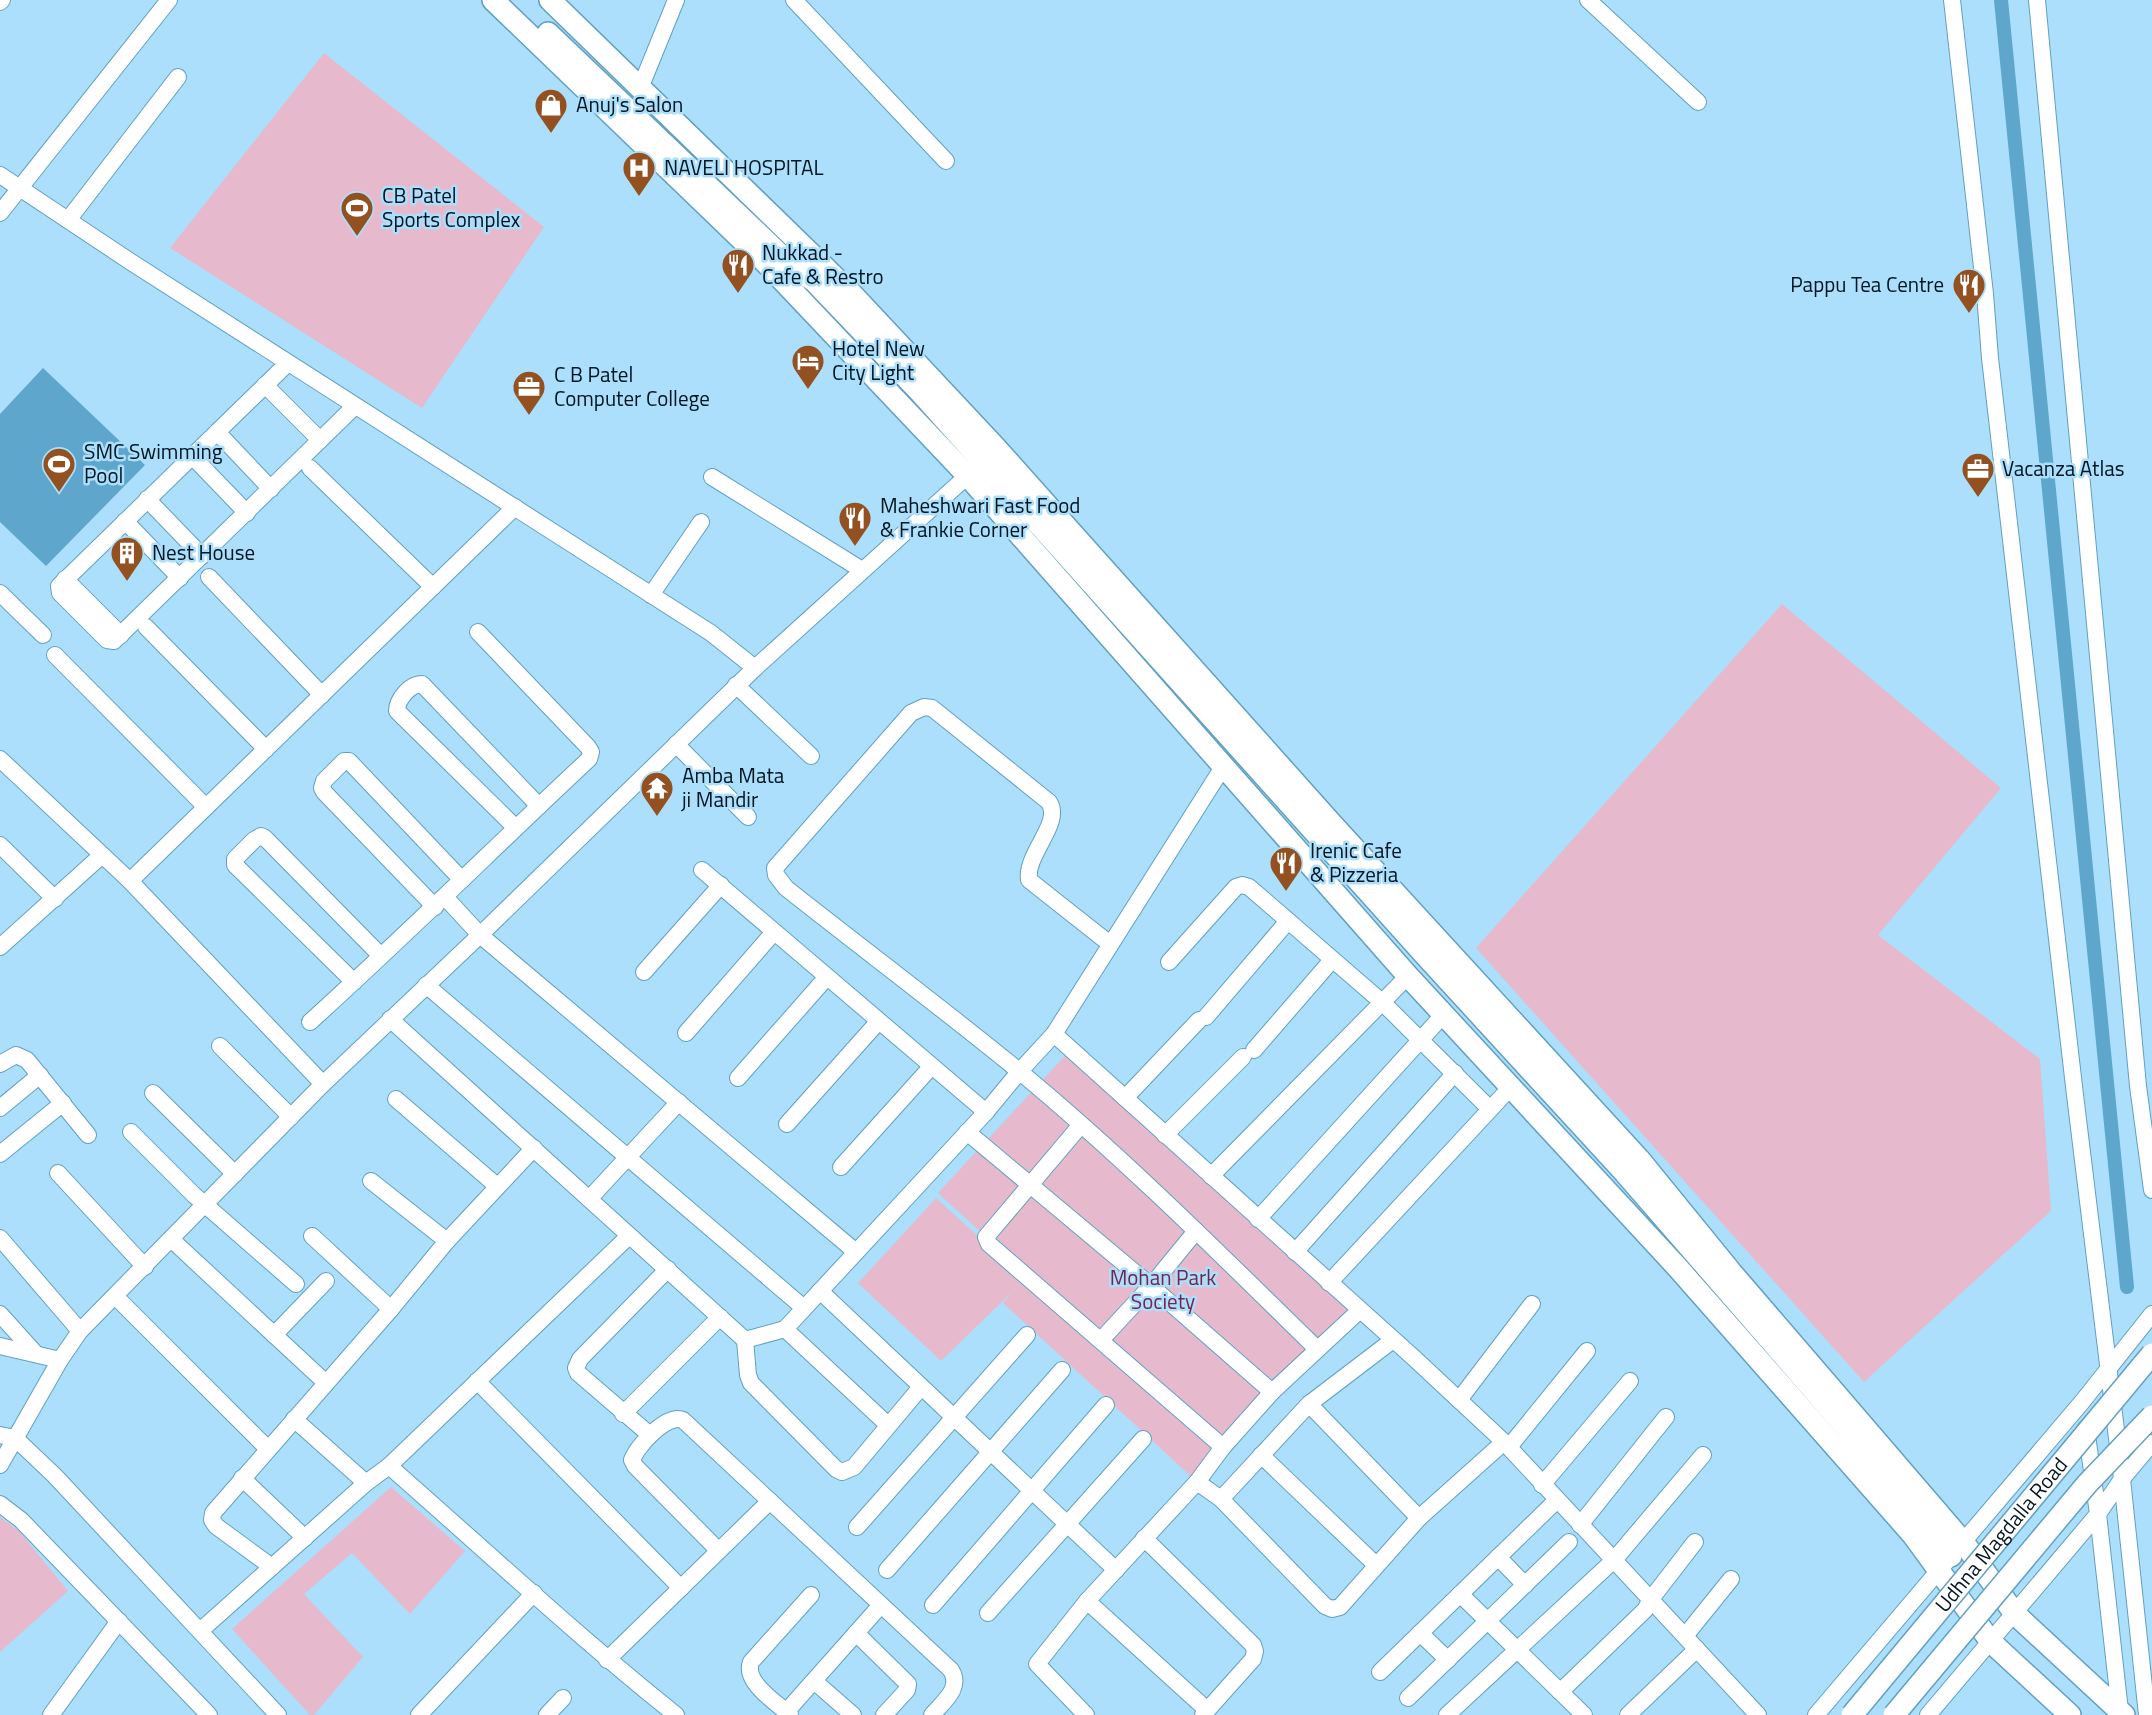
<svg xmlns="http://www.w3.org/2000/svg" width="2152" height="1715" viewBox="0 0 2152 1715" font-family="'Titillium Web',sans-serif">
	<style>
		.green { fill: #e6bacc }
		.water { fill: #5ea6cb }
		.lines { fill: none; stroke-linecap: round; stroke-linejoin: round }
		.canal { stroke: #5ea6cb; stroke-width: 14 }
		.minor-casing { stroke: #60a0c2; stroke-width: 18 }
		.major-casing { stroke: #60a0c2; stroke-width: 24 }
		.minor { stroke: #fff; stroke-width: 16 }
		.major { stroke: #fff; stroke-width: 21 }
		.major-bridge-casing { stroke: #60a0c2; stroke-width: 24; stroke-linecap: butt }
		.major-bridge { stroke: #fff; stroke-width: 21 }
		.labels { text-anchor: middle; stroke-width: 5; stroke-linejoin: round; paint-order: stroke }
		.poi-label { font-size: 21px; fill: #001420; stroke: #acdffc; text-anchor: start }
		.park-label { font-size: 21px; fill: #75244d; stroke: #acdffc }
		.street-label { font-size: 21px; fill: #001420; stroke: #acdffc }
	</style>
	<rect width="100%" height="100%" fill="#acdffc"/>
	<!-- green -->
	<g class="green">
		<polygon points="324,53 544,227 422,408 170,248"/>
		<polygon points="1782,604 2001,788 1878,935 2040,1059 2051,1211 1864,1382 1476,948"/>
		<polygon points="1073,1047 1357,1309 1197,1482 1003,1303 1012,1292 941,1361 858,1283 936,1198 1025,1279 1028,1275 938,1193"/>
		<polygon points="391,1487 465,1551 410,1614 352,1553 304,1594 363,1657 314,1715 310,1715 232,1629"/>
		<polygon points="0,1517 19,1531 68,1591 0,1652"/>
	</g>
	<!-- water -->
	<polygon class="water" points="43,368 145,465 46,566 0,522 0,414"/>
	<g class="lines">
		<!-- canal -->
		<polyline class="canal" points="2001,0 2127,1287"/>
		<defs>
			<g id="minor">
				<polyline points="794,0 946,161"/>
				<polyline points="1588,0 1698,102"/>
				<polyline points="1952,0 1985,294 1990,358 2075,1095 2122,1479 2147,1715"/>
				<polyline points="2037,0 2138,1086 2152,1190"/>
				<polyline points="0,2 2,0"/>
				<polyline points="641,86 676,0"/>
				<polyline points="0,175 131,262 711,633 755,668"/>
				<polyline points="0,213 169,0"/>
				<polyline points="68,220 178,77"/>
				<polyline points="288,363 59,586 60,593 107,640 114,641 355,406"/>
				<polyline points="265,385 320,440"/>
				<polyline points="217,432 271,489"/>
				<polyline points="192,456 247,513"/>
				<polyline points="310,468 433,587"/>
				<polyline points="712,477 862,570"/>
				<polyline points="147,499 202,556"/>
				<polyline points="125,521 180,578"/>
				<polyline points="209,577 322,695"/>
				<polyline points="65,579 121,635"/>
				<polyline points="0,593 43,635"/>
				<polyline points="651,595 701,522"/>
				<polyline points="146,627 266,749"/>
				<polyline points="55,655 206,807"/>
				<polyline points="736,685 811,756"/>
				<polyline points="676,744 748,817"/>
				<polyline points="0,759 130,881 323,1084"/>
				<path d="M515,827L397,711C397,699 410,684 422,684L539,806"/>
				<polyline points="0,845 55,899"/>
				<polyline points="702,870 986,1112"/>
				<polyline points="130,881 515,507"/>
				<polyline points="445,897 480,935 856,1252"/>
				<polyline points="435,907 324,792 322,788 324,781 344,761 349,761 462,880"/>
				<path d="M1110,944L1029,880C1025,854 1063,823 1049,802L932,708L924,707L911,713L775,868L776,875L786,888C863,949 942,1008 1019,1071C1123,1157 1220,1254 1317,1349"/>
				<polyline points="0,947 102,855"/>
				<polyline points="1169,962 1236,887 1242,885 1249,887 1383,1003 1490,1109"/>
				<polyline points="644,972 721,885"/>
				<polyline points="354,982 235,865 235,859 254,840 261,836 265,838 381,956"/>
				<polyline points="426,985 804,1308"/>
				<polyline points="1206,1017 1288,921"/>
				<polyline points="390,1019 745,1340 785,1329 986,1112 1019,1072 1054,1034 1223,767"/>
				<path d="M310,1022C405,936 496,846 589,759L591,752L588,747L478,632"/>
				<polyline points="686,1033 774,932"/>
				<polyline points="1054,1034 1414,1358 1504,1442 1758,1715"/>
				<polyline points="220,1046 291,1117"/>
				<polyline points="1254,1050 1332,960"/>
				<polyline points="0,1064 16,1055 27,1060 88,1135"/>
				<polyline points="738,1078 826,978"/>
				<polyline points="153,1093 235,1174"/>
				<polyline points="1125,1098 1199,1020"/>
				<polyline points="396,1099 497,1186"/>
				<polyline points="0,1108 40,1075"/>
				<polyline points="787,1124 878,1022"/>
				<polyline points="1080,1126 986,1237 989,1244 1223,1447"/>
				<polyline points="131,1132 194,1195 296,1284"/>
				<polyline points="967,1132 1151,1286 1272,1392"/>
				<polyline points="1165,1135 1243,1057"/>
				<polyline points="0,1154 63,1103"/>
				<polyline points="841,1167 931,1067"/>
				<polyline points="58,1173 145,1267"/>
				<polyline points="1211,1176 1408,976"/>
				<polyline points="371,1181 447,1241"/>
				<polyline points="589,1199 679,1102"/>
				<polyline points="1258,1219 1444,1014"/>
				<polyline points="312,1236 391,1309"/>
				<polyline points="0,1238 80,1331"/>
				<polyline points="171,1239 326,1383"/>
				<polyline points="1295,1252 1455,1073"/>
				<polyline points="1329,1283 1510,1088"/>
				<polyline points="820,1291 1116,1570"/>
				<polyline points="116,1297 268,1449"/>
				<polyline points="0,1314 36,1354"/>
				<polyline points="785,1329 888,1425"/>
				<polyline points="274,1335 326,1281"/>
				<polyline points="745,1340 748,1375 751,1383 836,1469 842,1472 854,1467 921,1387"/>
				<polyline points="1101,1340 1151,1286 1196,1231"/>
				<polyline points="0,1346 60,1360"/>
				<polyline points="477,1381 681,1588"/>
				<polyline points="1459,1400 1532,1304"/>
				<polyline points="1309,1404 1419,1518"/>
				<polyline points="623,1414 720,1317"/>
				<polyline points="294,1419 366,1483"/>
				<polyline points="2086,1428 2098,1514 2120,1711"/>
				<polyline points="0,1435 15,1438 55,1476 278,1715"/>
				<polyline points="650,1435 578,1373 576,1368 580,1359 668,1269"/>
				<polyline points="1509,1447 1587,1351"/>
				<polyline points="1261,1455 1376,1565"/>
				<polyline points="0,1465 60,1360 80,1331 323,1084 480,935 755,668 975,469"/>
				<polyline points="389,1466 629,1236"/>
				<polyline points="242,1478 305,1538"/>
				<polyline points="1197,1482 1221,1499 1325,1606 1332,1609 1340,1607 1419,1518 1504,1442"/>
				<polyline points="1542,1485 1630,1381"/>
				<polyline points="1221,1499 1309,1404 1393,1340"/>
				<polyline points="0,1504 21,1520 209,1715"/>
				<polyline points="1580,1525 1666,1417"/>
				<polyline points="857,1527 1027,1335"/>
				<polyline points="1144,1538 1253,1645 1255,1651 1253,1659 1203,1715"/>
				<path d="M718,1550L635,1466L632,1460C637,1446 667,1413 683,1420L951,1670C962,1688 944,1701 932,1715"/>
				<polyline points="1498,1557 1525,1585"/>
				<polyline points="272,1567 216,1526 212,1520 213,1513 391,1309 447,1241 534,1148"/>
				<polyline points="887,1570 1062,1370"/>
				<polyline points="1460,1594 1584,1715"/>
				<polyline points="1087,1601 1207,1710"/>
				<polyline points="933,1605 1106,1405"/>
				<polyline points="988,1613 1143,1439"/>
				<path d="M200,1631L366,1483L389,1466C484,1549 577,1636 676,1715"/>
				<polyline points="856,1633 908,1684 907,1690 884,1715"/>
				<polyline points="1420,1633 1448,1660"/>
				<polyline points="1685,1636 1731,1579"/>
				<polyline points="607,1660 770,1501"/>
				<polyline points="1380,1672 1557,1500"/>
				<polyline points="814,1681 853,1715"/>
				<polyline points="1560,1692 1645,1610 1651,1599 1695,1542"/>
				<polyline points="1408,1698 1569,1542"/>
				<polyline points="786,1712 881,1605"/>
				<polyline points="51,1715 119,1621"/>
				<polyline points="419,1715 534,1593"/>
				<polyline points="547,1715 563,1698"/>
				<path d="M790,1715C777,1703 743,1682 751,1662L811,1595"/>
				<polyline points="1086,1715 1037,1664 1087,1601 1197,1482 1223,1447 1272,1392 1359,1311"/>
				<polyline points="1447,1715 1614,1560 1703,1455"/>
				<polyline points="1628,1715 1697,1649"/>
				<polyline points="1816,1715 2082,1402 2152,1314"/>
				<polyline points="1928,1715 2098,1514 2122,1479 2152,1443"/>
			</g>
			<g id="major">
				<polyline points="493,0 765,262 967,475 1408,976 1678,1268 1913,1535 1991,1642 2070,1715"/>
				<polyline points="550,0 850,292 996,448 1332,824 1639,1159 1731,1272 1964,1543 2015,1614 2124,1715"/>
				<polyline points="548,33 792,266 814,281 920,392 1424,954 1625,1173 1875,1461 1890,1487 1951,1556"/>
			</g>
		</defs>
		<!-- minor casing -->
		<use href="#minor" class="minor-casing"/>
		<!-- major casing -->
		<use href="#major" class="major-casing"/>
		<!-- minor -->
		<use href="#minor" class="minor"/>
		<!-- major -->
		<use href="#major" class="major"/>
		<defs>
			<g id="major-bridge">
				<path id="s1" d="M1852,1715L2152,1354"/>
				<polyline points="1894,1715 2087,1484 2152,1416"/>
			</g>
		</defs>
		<!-- major-bridge casing -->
		<use href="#major-bridge" class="major-bridge-casing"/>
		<!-- major-bridge -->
		<use href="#major-bridge" class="major-bridge"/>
	</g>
	<!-- icons -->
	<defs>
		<symbol id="shop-pin" viewBox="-11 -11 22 30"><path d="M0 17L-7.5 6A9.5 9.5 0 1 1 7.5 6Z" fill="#935020" stroke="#acdffc"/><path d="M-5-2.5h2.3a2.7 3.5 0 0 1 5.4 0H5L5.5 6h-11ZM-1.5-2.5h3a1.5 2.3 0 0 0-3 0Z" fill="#fff"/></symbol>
		<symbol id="hospital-pin" viewBox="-11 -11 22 30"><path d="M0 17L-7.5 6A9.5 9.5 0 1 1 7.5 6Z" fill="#935020" stroke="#acdffc"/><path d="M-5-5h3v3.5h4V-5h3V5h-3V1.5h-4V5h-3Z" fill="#fff"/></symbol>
		<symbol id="stadium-pin" viewBox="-11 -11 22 30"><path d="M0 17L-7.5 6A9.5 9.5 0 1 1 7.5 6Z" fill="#935020" stroke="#acdffc"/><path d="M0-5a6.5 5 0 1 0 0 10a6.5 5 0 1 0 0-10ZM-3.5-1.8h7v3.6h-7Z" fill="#fff"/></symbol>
		<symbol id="restaurant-pin" viewBox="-11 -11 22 30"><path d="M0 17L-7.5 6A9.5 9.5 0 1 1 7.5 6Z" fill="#935020" stroke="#acdffc"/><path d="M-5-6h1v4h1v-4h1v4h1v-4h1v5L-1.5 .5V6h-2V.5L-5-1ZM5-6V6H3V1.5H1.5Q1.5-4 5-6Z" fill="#fff"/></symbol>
		<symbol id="hotel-pin" viewBox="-11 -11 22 30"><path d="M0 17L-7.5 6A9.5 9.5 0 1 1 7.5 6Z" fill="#935020" stroke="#acdffc"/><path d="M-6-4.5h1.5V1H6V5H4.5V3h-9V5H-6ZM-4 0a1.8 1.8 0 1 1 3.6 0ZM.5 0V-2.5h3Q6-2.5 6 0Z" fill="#fff"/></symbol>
		<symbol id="office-pin" viewBox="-11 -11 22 30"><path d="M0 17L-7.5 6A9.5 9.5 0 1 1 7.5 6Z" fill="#935020" stroke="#acdffc"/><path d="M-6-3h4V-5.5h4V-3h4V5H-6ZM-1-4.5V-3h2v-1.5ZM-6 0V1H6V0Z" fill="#fff"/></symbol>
		<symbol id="building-pin" viewBox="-11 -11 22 30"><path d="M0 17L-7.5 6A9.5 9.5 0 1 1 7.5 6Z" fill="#935020" stroke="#acdffc"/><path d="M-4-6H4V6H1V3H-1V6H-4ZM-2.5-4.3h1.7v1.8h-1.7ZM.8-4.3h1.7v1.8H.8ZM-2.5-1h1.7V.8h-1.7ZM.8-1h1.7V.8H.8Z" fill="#fff"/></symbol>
		<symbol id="temple-pin" viewBox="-11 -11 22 30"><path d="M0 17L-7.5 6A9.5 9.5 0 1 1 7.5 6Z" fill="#935020" stroke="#acdffc"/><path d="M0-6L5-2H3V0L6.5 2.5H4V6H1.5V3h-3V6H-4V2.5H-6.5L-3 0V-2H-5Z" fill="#fff"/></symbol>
	</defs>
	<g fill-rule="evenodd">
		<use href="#shop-pin" x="532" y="86" width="38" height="52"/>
		<use href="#hospital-pin" x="620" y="149" width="38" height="52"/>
		<use href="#stadium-pin" x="338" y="189" width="38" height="52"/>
		<use href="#restaurant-pin" x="719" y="246" width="38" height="52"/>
		<use href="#restaurant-pin" x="1950" y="266" width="38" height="52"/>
		<use href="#hotel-pin" x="789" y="342" width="38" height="52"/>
		<use href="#office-pin" x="510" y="368" width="38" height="52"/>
		<use href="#stadium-pin" x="40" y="445" width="38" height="52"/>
		<use href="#office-pin" x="1959" y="450" width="38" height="52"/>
		<use href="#restaurant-pin" x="836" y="499" width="38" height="52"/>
		<use href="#building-pin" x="108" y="534" width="38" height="52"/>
		<use href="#temple-pin" x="638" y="769" width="38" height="52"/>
		<use href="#restaurant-pin" x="1267" y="844" width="38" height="52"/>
	</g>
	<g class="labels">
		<!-- poi labels -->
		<g class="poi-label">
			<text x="576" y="112">Anuj's Salon</text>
			<text x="664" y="175">NAVELI HOSPITAL</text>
			<text x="382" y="203">CB Patel<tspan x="382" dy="24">Sports Complex</tspan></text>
			<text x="762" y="260">Nukkad -<tspan x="762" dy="24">Cafe &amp; Restro</tspan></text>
			<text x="1944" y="292" text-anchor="end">Pappu Tea Centre</text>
			<text x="832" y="356">Hotel New<tspan x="832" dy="24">City Light</tspan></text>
			<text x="554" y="382">C B Patel<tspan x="554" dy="24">Computer College</tspan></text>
			<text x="84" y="459">SMC Swimming<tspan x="84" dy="24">Pool</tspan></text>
			<text x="2002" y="476">Vacanza Atlas</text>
			<text x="880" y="513">Maheshwari Fast Food<tspan x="880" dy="24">&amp; Frankie Corner</tspan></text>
			<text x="152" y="560">Nest House</text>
			<text x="682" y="783">Amba Mata<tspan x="682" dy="24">ji Mandir</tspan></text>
			<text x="1310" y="858">Irenic Cafe<tspan x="1310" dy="24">&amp; Pizzeria</tspan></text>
		</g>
		<!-- park labels -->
		<g class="park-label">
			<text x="1163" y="1285">Mohan Park<tspan x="1163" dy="24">Society</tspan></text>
		</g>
		<!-- street labels -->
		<g class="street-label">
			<text dy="7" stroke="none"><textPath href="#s1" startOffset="234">Udhna Magdalla Road</textPath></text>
		</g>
	</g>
</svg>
